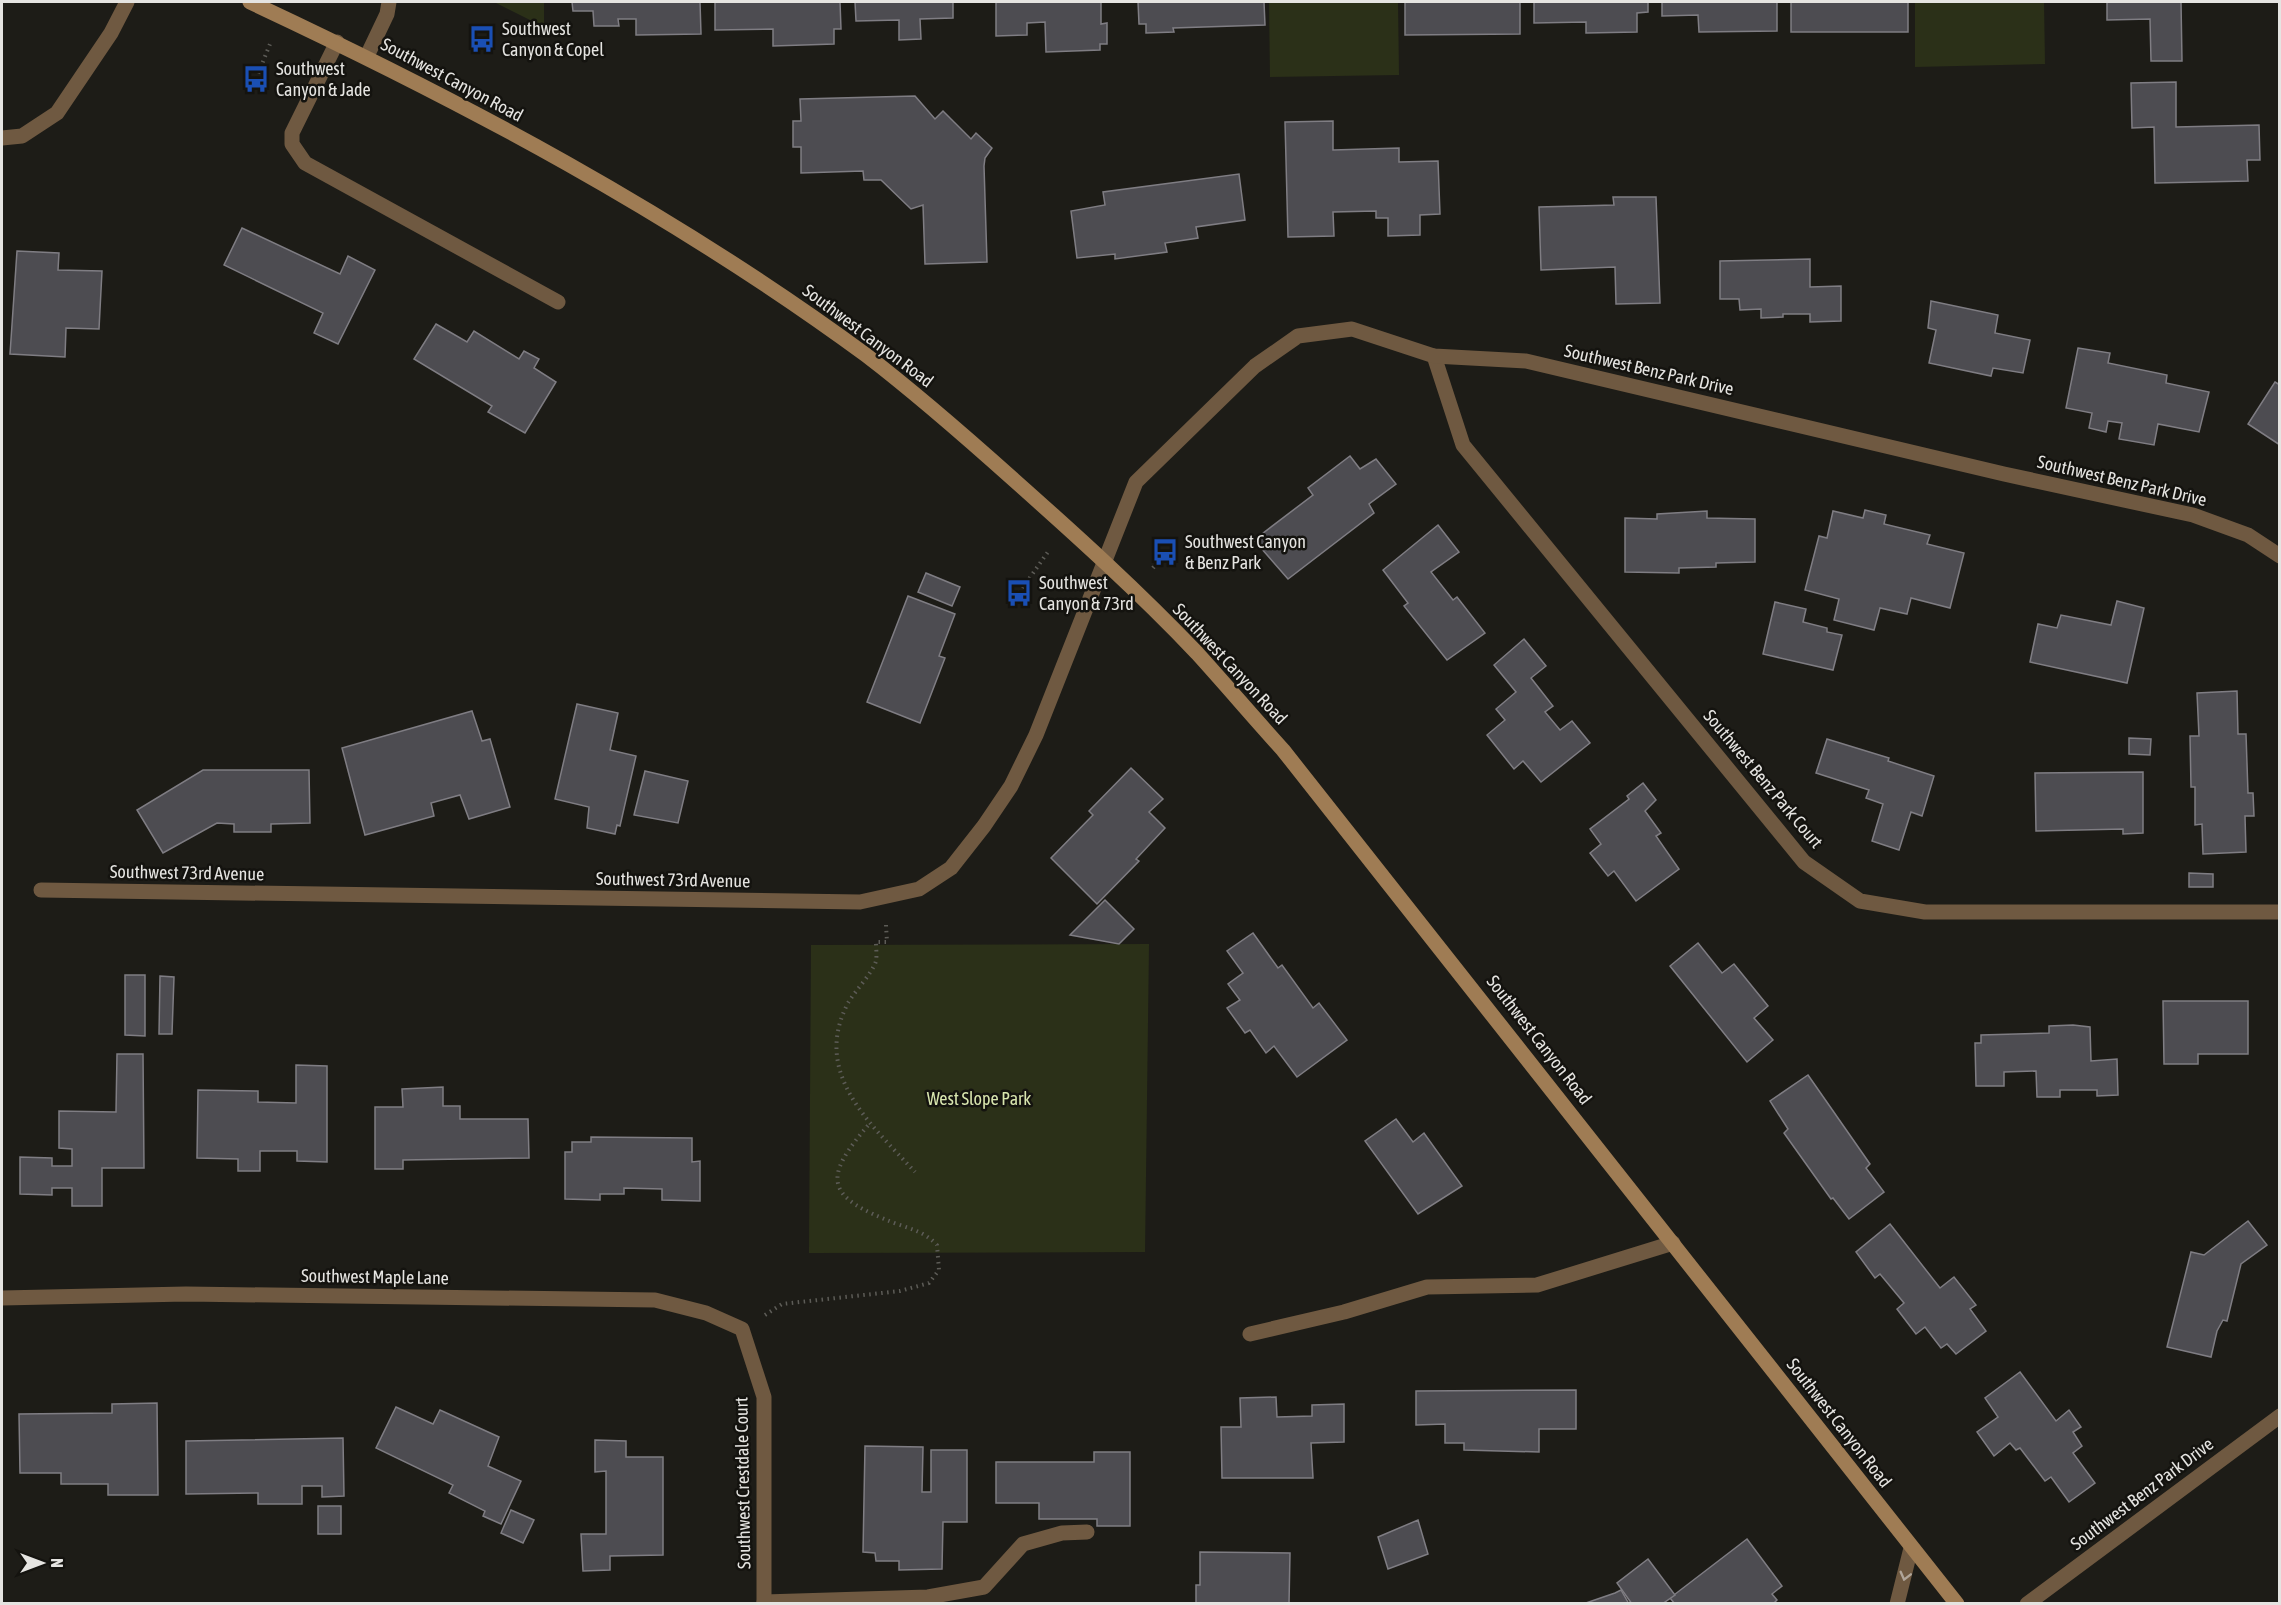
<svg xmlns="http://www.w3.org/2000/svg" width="2281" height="1605" viewBox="0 0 2281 1605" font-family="'Asap Condensed',sans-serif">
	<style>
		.green { fill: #2b3018 }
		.building { fill: #4d4c51; stroke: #7f7d83; stroke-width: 1.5 }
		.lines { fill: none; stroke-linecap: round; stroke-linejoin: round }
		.path { stroke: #5d5c57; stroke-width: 4; stroke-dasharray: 1.5 4.5; stroke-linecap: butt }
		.service { stroke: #6f5941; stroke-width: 15 }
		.minor { stroke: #6f5941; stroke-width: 15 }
		.secondary { stroke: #9f7c54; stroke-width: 15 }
		.oneway { stroke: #b0a599 }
		.labels { text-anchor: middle; stroke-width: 5; stroke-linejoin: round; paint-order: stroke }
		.poi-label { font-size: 18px; fill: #e5e4e1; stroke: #14130f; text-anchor: start }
		.street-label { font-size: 18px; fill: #e5e4e1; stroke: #14130f }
		.park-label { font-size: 18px; fill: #d8e5ae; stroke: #14130f }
	</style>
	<rect width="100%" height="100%" fill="#1d1c17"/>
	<!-- green -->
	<g class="green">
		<polygon points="494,2 544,2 544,27"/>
		<polygon points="1269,2 1398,2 1399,75 1270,77"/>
		<polygon points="1915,2 2044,2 2045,64 1915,67"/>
		<polygon points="1149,944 1145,1252 809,1253 811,945"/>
	</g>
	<!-- building -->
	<g class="building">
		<polygon points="572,2 700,2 701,34 636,35 636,19 618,19 619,26 594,26 593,11 573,11"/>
		<polygon points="715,2 840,2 841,29 834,29 834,44 773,46 773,29 715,30"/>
		<polygon points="855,2 965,2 953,2 953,18 920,19 921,39 899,40 899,20 856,21"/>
		<polygon points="996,2 1101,2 1101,24 1107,23 1107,44 1100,44 1100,50 1046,52 1045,22 1027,23 1027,35 996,36"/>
		<polygon points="1138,2 1264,2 1265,25 1173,28 1174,32 1146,33 1146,24 1139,24"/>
		<polygon points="1405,2 1520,2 1520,34 1405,35"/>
		<polygon points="1534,2 1648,2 1648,12 1637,13 1637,32 1586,33 1586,22 1534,23"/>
		<polygon points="1662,2 1777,2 1777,31 1699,32 1698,15 1662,16"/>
		<rect x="1791" y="2" width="117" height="30"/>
		<polygon points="2107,2 2181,2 2182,61 2151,61 2150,19 2107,20"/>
		<polygon points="2176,82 2176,127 2259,125 2260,160 2247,160 2248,181 2155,183 2154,127 2132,128 2131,83"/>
		<polygon points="915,96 935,119 943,111 971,139 976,133 992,148 985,158 984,166 987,262 925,264 923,205 911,209 881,180 864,180 863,171 801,173 801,147 793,147 793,121 801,121 800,99"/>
		<polygon points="1333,121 1333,150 1399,148 1399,162 1438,161 1440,214 1420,215 1420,235 1388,236 1388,218 1376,218 1376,211 1333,212 1334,236 1288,237 1285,122"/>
		<polygon points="1239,174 1245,220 1196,227 1198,238 1165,243 1167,252 1115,259 1115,254 1077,258 1071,211 1105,205 1103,192"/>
		<polygon points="1613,197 1656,197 1660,303 1616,304 1615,267 1541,270 1539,207 1614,205"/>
		<polygon points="242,228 340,274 348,256 375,270 338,344 314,333 323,313 224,265"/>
		<polygon points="17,251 59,253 58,270 102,271 99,329 66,328 65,357 10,354"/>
		<polygon points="1810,259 1810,287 1841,286 1841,321 1810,322 1810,314 1783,314 1783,317 1761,318 1761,309 1740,310 1739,299 1720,299 1720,261"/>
		<polygon points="1931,301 1998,315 1995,333 2030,340 2023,373 1993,368 1991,376 1929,363 1936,330 1928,328"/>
		<polygon points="436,324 467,342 474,331 519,359 524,351 539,359 534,368 556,382 525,433 488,412 492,406 414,359"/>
		<polygon points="2078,348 2110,353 2108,363 2167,375 2166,383 2209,392 2199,432 2158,424 2154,445 2119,439 2122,423 2108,421 2106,432 2089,428 2092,413 2066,408"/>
		<polygon points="2275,382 2280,385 2280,445 2248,424"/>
		<polygon points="1350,456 1360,469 1376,459 1396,484 1369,504 1374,513 1288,579 1254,540 1313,495 1308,488"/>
		<polygon points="1865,510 1886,515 1884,524 1930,535 1927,544 1964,553 1950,608 1911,598 1907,614 1880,608 1874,630 1834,620 1839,599 1805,590 1819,536 1827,538 1833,511 1863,518"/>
		<polygon points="1707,511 1707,518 1755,519 1755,562 1716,563 1716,567 1679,568 1679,573 1625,572 1625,518 1657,519 1657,514"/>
		<polygon points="1438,525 1459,552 1431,572 1453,600 1457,597 1485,633 1447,660 1404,606 1408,603 1383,570"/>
		<polygon points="926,573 960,587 952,606 918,592"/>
		<polygon points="908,596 955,614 939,656 945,658 920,723 867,702"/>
		<polygon points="2117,601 2144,608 2127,683 2030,662 2038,624 2057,628 2061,615 2111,625"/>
		<polygon points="1775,602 1806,609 1803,622 1827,628 1827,632 1842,635 1833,670 1763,654"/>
		<polygon points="1524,639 1546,666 1531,678 1553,706 1545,712 1560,730 1572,721 1590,743 1541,782 1523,761 1514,769 1487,735 1505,720 1496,709 1516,692 1494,665"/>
		<polygon points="2237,691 2238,734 2246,734 2248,793 2253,793 2254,816 2245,816 2246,852 2203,854 2202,824 2195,825 2195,787 2191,787 2190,736 2199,736 2197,693"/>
		<polygon points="577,704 618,713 610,750 636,756 620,826 617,825 615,834 587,828 589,807 555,799"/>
		<polygon points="472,711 482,741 490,739 510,807 469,819 460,795 431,803 434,816 365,835 342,748"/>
		<polygon points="2129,738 2151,739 2150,755 2129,754"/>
		<polygon points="1827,739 1889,758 1888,761 1934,776 1922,816 1911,812 1899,850 1872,841 1883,804 1866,798 1869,790 1816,773"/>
		<polygon points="1131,768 1163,799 1149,812 1165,828 1136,859 1139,861 1097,904 1051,858 1093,815 1089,811"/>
		<polygon points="203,770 309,770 310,823 271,824 271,832 234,832 234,824 217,823 163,853 137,810"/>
		<polygon points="645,771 688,781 678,823 634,815"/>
		<polygon points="2143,772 2143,833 2123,834 2123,829 2036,831 2035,773"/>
		<polygon points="1643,783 1656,800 1645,811 1661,833 1656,836 1679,869 1636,901 1614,871 1608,876 1590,853 1601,844 1590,829 1629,799 1627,796"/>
		<polygon points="2189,873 2213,874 2213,887 2189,887"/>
		<polygon points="1105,900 1134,929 1119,944 1070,935"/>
		<polygon points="1253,933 1278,968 1282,965 1313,1008 1319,1003 1347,1040 1297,1077 1274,1046 1266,1053 1250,1030 1245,1033 1227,1008 1240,1000 1228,984 1243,973 1227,951"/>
		<polygon points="1698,943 1722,973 1734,964 1768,1006 1754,1018 1773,1040 1747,1062 1670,966"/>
		<polygon points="125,975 145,975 145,1036 125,1035"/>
		<polygon points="160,976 174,977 172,1034 159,1034"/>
		<polygon points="2163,1001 2248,1001 2248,1054 2198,1054 2198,1064 2164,1064"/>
		<polygon points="2073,1025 2090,1027 2091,1061 2117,1059 2118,1095 2097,1096 2097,1090 2060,1090 2060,1097 2037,1097 2036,1071 2004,1072 2004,1086 1976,1086 1975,1043 1981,1043 1981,1035 2049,1033 2049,1026"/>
		<polygon points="117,1054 143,1054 144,1168 102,1168 102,1206 72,1206 72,1188 52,1188 52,1195 20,1194 20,1157 52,1158 52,1166 72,1166 72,1149 59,1148 59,1111 116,1112"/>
		<polygon points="296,1065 327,1066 327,1162 297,1161 297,1151 260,1151 260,1171 238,1171 238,1159 197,1158 198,1090 258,1091 258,1102 296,1103"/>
		<polygon points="1808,1075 1870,1164 1866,1168 1884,1192 1849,1219 1833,1198 1831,1199 1784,1133 1788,1129 1770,1101"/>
		<polygon points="443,1087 443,1106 460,1106 460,1119 528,1119 529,1158 403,1160 403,1169 375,1169 375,1107 403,1107 402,1089"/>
		<polygon points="1396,1119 1413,1142 1424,1133 1462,1186 1418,1214 1365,1141"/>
		<polygon points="591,1137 692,1138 692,1162 700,1161 700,1201 662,1200 662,1189 624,1188 624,1194 600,1194 600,1200 565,1199 565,1152 572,1152 572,1142 591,1142"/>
		<polygon points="2248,1221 2267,1245 2241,1264 2227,1321 2223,1320 2217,1331 2211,1357 2167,1347 2191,1252 2204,1255"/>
		<polygon points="1890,1224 1940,1288 1954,1277 1976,1305 1970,1309 1986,1331 1956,1354 1947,1344 1941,1348 1925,1327 1916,1334 1897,1309 1904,1303 1880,1274 1875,1278 1856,1252"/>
		<polygon points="2020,1372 2056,1421 2069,1410 2081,1427 2073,1432 2082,1446 2073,1453 2095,1483 2069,1502 2051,1477 2045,1481 2020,1448 2016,1450 2010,1443 1994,1456 1977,1432 1998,1417 1985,1398"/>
		<polygon points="1576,1390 1576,1429 1539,1429 1539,1452 1464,1450 1464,1443 1445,1443 1445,1424 1416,1425 1416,1391"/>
		<polygon points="1276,1397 1277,1417 1312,1416 1312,1405 1344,1404 1344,1442 1311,1443 1313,1478 1222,1478 1221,1427 1241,1427 1240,1398"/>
		<polygon points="157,1403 158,1495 108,1495 108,1484 61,1484 61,1473 20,1473 19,1414 112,1413 112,1404"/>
		<polygon points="396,1407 433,1424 440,1410 499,1437 488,1466 521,1481 501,1524 483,1516 485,1511 449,1493 453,1485 376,1448"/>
		<polygon points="343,1438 344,1496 322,1497 322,1486 302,1486 302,1504 258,1504 258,1493 186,1494 186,1441"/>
		<polygon points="595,1440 626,1441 626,1457 663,1457 663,1555 610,1556 610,1570 583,1571 581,1534 606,1534 606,1471 595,1472"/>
		<polygon points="865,1446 923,1447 922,1492 931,1492 931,1450 967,1450 967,1522 943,1522 942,1569 899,1570 899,1561 876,1561 875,1553 863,1552"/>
		<polygon points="1094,1452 1130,1452 1130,1526 1097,1526 1097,1519 1039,1519 1039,1503 996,1503 996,1462 1094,1462"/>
		<rect x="318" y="1506" width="23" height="28"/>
		<polygon points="511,1510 534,1520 523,1543 501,1533"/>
		<polygon points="1418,1520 1428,1554 1388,1569 1378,1537"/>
		<polygon points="1747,1539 1782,1586 1772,1594 1777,1600 1773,1604 1675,1604 1670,1598"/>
		<polygon points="1200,1552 1290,1553 1289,1604 1196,1604 1196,1585 1200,1585"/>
		<polygon points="1648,1559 1675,1595 1662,1604 1632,1604 1617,1583"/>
		<polygon points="1621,1590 1629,1604 1583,1604 1615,1593"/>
	</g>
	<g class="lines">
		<!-- path -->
		<g class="path">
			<polyline points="256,79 270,44"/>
			<polyline points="1153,568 1165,552"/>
			<polyline points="1019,593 1050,549"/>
			<path d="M886,925L887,942H876C876,948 877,955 876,961C873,972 855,991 848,1003C811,1074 871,1124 915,1172"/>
			<path d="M765,1315L782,1304L900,1291L929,1283L939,1270L937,1245C926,1233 912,1229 897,1224C826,1197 820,1180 871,1122"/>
		</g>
		<!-- service -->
		<g class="service">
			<polyline points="337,42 292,133 292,144 305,163 558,302"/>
			<polyline points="1250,1334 1344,1312 1427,1287 1537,1285 1673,1243"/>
			<polyline points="764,1602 928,1597 984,1587 1023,1544 1062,1533 1087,1532"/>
		</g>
		<!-- minor -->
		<g class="minor">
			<polyline points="367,56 387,14 389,2"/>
			<polyline points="2,138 22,136 57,113 111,33 127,2"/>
			<polyline points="1434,356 1463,445 1804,862 1860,901 1925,912 2280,912"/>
			<polyline points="41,890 860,902 919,889 951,868 984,826 1011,786 1036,735 1136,482 1255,366 1298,336 1352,329 1434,356 1526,361 2004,474 2193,515 2248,535 2280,556"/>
			<polyline points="2,1298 186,1294 655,1300 706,1313 742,1329 764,1397 764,1604"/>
			<polyline points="1897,1604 1911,1548"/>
			<polyline points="2027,1604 2280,1416"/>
		</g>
		<!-- secondary -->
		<path class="secondary" d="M250,2C466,103 674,214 866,355C917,394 966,437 1014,480C1077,536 1139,592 1197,653C1226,685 1254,718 1283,750L1957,1604"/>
	</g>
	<!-- one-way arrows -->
	<defs><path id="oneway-chevron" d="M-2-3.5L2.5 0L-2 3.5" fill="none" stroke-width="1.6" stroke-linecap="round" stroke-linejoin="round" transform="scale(1.5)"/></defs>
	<use class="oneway" href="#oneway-chevron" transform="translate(1905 1576) rotate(104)"/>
	<!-- icons -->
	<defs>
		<symbol id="bus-bare" viewBox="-9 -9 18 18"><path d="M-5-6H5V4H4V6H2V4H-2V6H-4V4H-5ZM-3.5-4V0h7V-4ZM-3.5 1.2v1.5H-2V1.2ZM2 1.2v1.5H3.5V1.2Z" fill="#1a4fb4" stroke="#14130f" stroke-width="2.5" paint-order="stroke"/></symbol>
	</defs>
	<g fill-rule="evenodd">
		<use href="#bus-bare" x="463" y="20" width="38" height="38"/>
		<use href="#bus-bare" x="237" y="60" width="38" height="38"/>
		<use href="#bus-bare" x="1146" y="533" width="38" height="38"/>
		<use href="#bus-bare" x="1000" y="574" width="38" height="38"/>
	</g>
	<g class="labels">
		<!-- poi labels -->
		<g class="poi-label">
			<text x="502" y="35">Southwest<tspan x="502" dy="21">Canyon &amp; Copel</tspan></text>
			<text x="276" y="75">Southwest<tspan x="276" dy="21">Canyon &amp; Jade</tspan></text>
			<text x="1185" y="548">Southwest Canyon<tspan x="1185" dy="21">&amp; Benz Park</tspan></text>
			<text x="1039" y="589">Southwest<tspan x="1039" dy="21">Canyon &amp; 73rd</tspan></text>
		</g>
		<!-- street labels -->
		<g class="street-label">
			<text transform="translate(452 80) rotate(28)" y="6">Southwest Canyon Road</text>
			<text transform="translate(868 336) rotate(37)" y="6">Southwest Canyon Road</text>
			<text transform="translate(1649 370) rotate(13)" y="6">Southwest Benz Park Drive</text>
			<text transform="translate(2122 481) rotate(13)" y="6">Southwest Benz Park Drive</text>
			<text transform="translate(1230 664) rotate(47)" y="6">Southwest Canyon Road</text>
			<text transform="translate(1763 779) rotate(50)" y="6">Southwest Benz Park Court</text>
			<text transform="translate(187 873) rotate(1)" y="6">Southwest 73rd Avenue</text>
			<text transform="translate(673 880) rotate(1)" y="6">Southwest 73rd Avenue</text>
			<text transform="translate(1539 1040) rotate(52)" y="6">Southwest Canyon Road</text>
			<text transform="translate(375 1277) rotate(1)" y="6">Southwest Maple Lane</text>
			<text transform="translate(1839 1423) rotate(52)" y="6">Southwest Canyon Road</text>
			<text transform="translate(743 1483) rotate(-91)" y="6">Southwest Crestdale Court</text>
			<text transform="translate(2142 1494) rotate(-37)" y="6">Southwest Benz Park Drive</text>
		</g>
		<!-- park labels -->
		<g class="park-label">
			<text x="979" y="1105">West Slope Park</text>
		</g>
	</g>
	<!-- border -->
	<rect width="2281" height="1605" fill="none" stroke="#e5e4e1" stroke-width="6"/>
	<!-- north arrow -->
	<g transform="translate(42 1563) rotate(90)" stroke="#14130f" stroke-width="4.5" paint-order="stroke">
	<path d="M0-4.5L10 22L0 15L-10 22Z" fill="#e5e4e1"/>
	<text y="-9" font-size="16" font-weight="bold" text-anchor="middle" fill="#e5e4e1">N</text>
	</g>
</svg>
